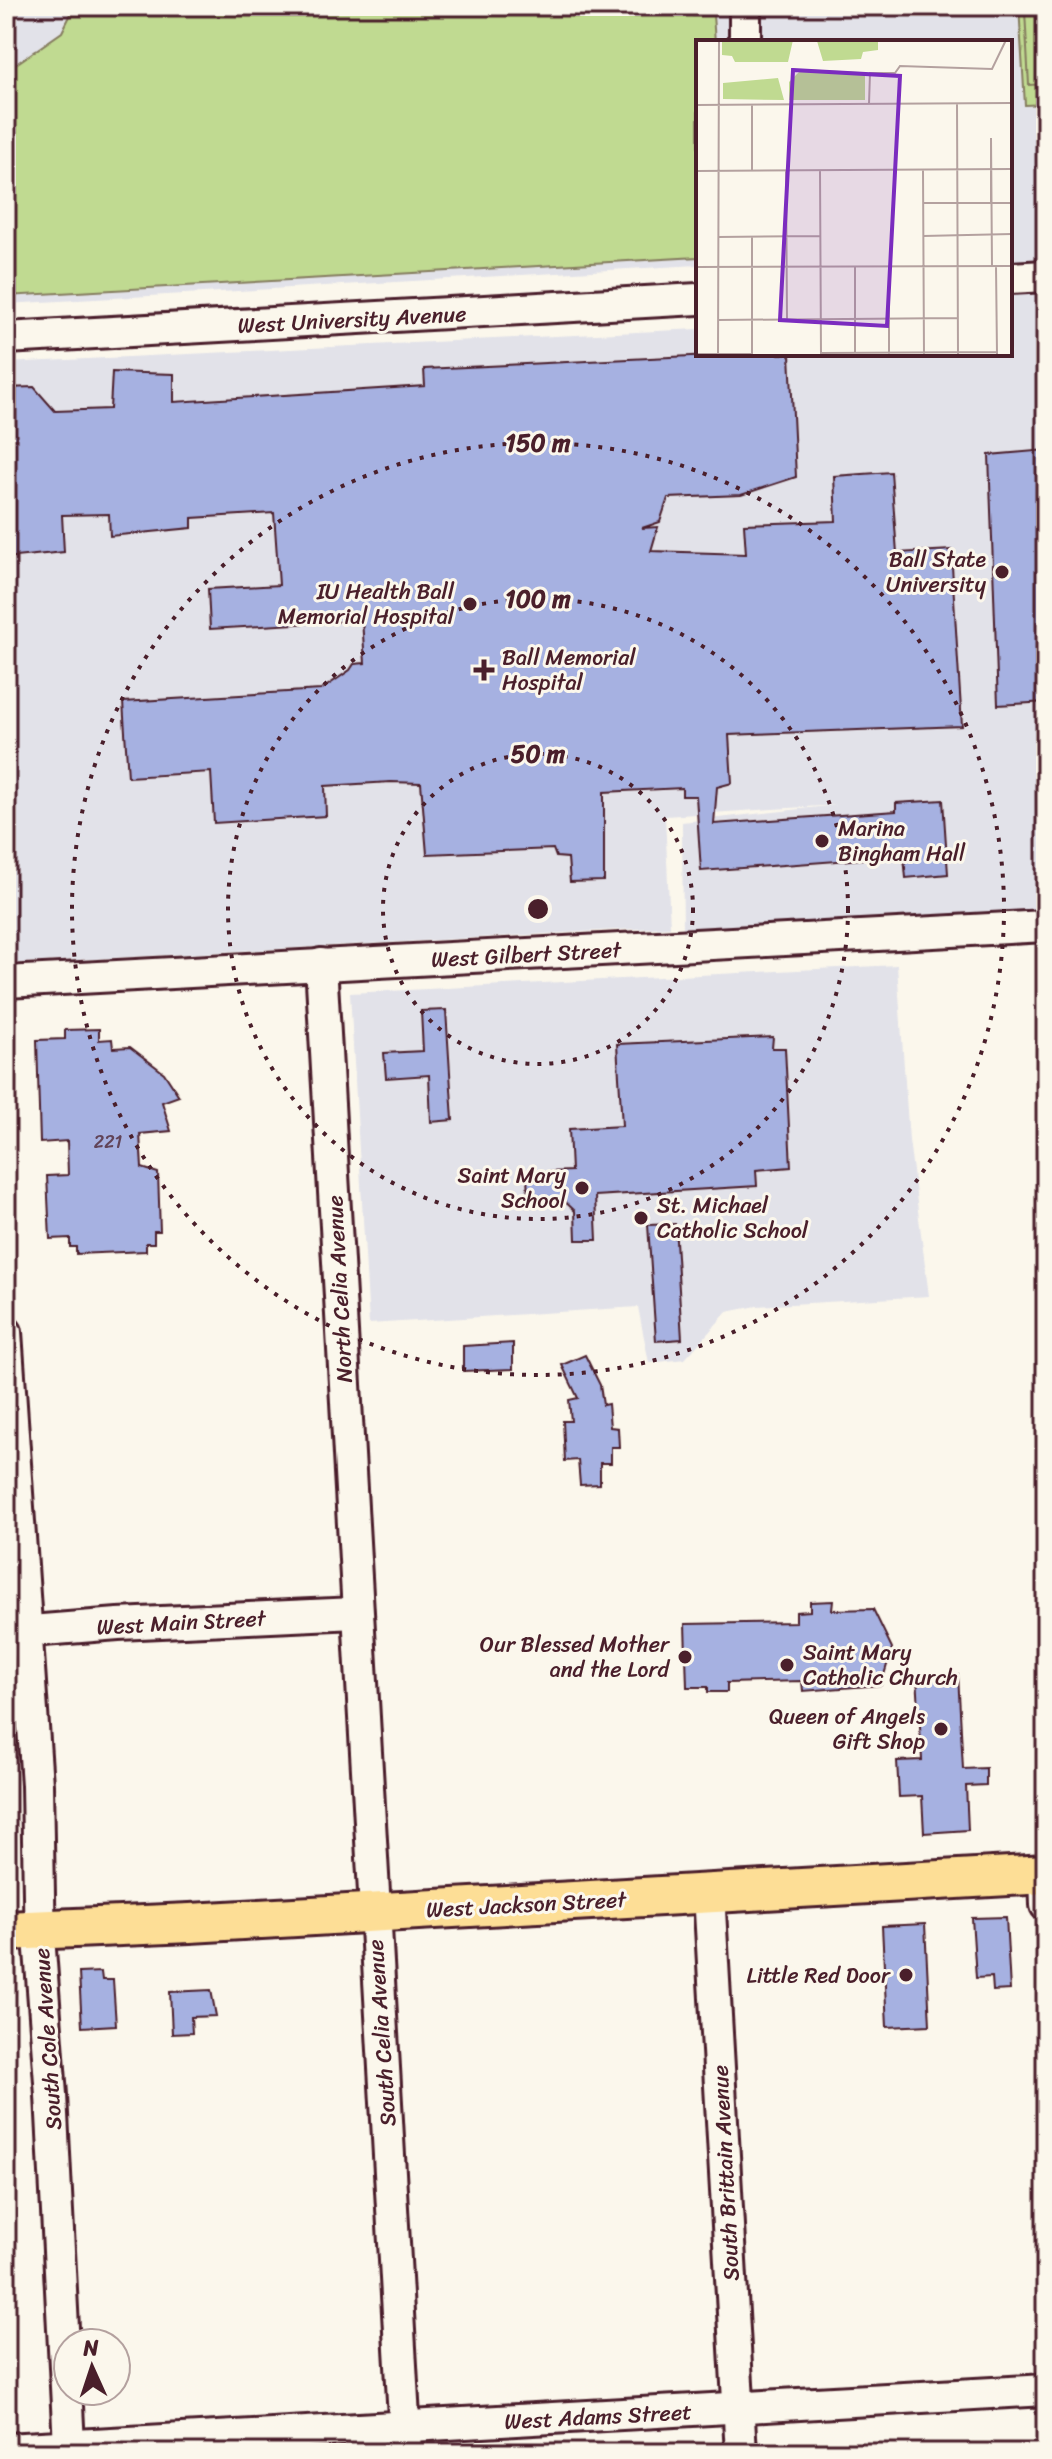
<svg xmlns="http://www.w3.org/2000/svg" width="1052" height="2459" viewBox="0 0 1052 2459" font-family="Sriracha,sans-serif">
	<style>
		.built { fill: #e2e2e9 }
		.park { fill: url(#park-tufts); stroke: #857c5e; stroke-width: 2 }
		.pitch { fill: #c0da91; stroke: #857c5e; stroke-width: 2 }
		.building { fill: #a6b1e1; stroke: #4a1f2b; stroke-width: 2 }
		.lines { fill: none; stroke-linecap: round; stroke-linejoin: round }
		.minor-casing { stroke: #4a1f2b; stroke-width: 36 }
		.major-casing { stroke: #4a1f2b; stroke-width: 44 }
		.minor { stroke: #fbf7ec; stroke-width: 30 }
		.major { stroke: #fdde96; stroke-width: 38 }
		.ring { fill: none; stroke: #4a1f2b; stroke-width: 4; stroke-dasharray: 4 8 }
		.poi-dot { fill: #4a1f2b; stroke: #fbf7ec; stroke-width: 3 }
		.labels { text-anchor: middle; stroke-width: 6; stroke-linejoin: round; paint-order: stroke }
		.number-label { font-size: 18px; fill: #614458 }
		.street-label { font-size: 22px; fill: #4a1f2b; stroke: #fbf7ec }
		.poi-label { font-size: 22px; fill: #4a1f2b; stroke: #fbf7ec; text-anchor: end }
		.inset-road { fill: none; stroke: #b4a19f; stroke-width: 2 }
		.view { fill: #7b2cbf; fill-opacity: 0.15; stroke: #7b2cbf; stroke-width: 4 }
		.inset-edge { fill: none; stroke: #4a1f2b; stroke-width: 4 }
		.centre { fill: #4a1f2b; stroke: #fbf7ec; stroke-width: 4 }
		.ring-label { font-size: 24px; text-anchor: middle; font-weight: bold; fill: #4a1f2b; stroke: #fbf7ec; stroke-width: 6; stroke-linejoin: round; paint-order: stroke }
	</style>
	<defs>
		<pattern id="park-tufts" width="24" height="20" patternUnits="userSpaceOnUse" patternTransform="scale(2)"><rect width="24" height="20" fill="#c0da91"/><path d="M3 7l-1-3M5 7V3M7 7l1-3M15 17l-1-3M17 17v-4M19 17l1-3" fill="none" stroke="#a6bb7d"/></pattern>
	</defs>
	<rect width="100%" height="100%" fill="#fbf7ec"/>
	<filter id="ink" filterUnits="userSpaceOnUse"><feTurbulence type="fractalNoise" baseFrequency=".0125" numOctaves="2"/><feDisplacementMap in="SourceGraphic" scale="16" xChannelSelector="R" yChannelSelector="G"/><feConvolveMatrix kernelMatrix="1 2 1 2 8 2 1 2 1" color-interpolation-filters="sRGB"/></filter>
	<g filter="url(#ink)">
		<!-- built -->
		<g class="built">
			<polygon points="6,6 1046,6 1046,918 683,938 682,822 837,805 665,816 670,927 6,964 6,363 698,329 698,354 1010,354 1010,42 698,42 698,265 6,304"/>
			<polygon points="897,965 909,1140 929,1296 757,1306 727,1312 685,1359 649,1363 638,1307 369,1324 350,993"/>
		</g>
		<!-- park -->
		<polygon class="park" points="1019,6 1046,6 1046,104 1025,105"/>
		<!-- pitch -->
		<g class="pitch">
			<polygon points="75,6 685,6 693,16 713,15 715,42 698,42 698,257 6,296 6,71 62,32"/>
			<polygon points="1046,9 1046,84 1029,85 1025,11"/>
		</g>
		<!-- building -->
		<g class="building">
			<polygon points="733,354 790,354 796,477 741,495 668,498 660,522 642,528 658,527 651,551 746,554 744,524 836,521 834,476 891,472 897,553 951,550 962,726 729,735 732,783 717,787 714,824 896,811 896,803 943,800 948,874 906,878 904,856 701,871 696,796 682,796 682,788 604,792 604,881 570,882 568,858 556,857 553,849 427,854 421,783 391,782 325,786 326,816 214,823 211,772 128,777 123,702 321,690 350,670 354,664 365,663 362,620 210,629 208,589 279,585 274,513 192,518 192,528 110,536 109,514 62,515 64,552 6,558 6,388 34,387 55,411 110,409 112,372 174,374 174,402 425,386 424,369"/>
			<polygon points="1046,450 1046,702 998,705 989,455"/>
			<polygon points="446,1010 453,1120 431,1122 429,1075 386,1078 384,1053 423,1051 421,1011"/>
			<polygon points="99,1029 99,1040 112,1039 113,1048 130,1047 164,1073 179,1096 162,1102 171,1131 140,1134 142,1168 158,1173 160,1231 154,1231 154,1243 146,1243 146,1251 76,1254 76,1247 70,1247 70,1238 50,1239 47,1176 68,1175 67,1141 40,1143 37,1040 65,1039 65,1030"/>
			<polygon points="773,1037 772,1048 785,1048 791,1167 756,1170 757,1186 595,1196 597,1240 576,1240 575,1211 561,1198 528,1200 527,1173 571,1171 569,1129 622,1126 617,1044"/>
			<polygon points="675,1224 682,1339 656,1341 648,1225"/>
			<polygon points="513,1343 513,1369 463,1371 463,1346"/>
			<polygon points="585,1355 600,1385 603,1405 608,1404 610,1427 618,1428 619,1447 611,1447 611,1463 600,1463 600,1484 580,1485 578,1460 565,1461 563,1421 571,1421 569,1400 578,1398 562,1365"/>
			<polygon points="833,1601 832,1610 873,1609 892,1648 881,1685 803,1691 802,1681 727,1683 727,1692 708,1692 708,1687 687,1687 685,1624 796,1622 796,1612 810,1611 810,1602"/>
			<polygon points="958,1674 963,1769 986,1768 986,1785 966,1786 968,1830 924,1833 922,1796 899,1797 897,1761 922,1760 917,1676"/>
			<polygon points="1006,1917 1010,1990 993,1991 992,1977 976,1978 972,1918"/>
			<polygon points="925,1924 930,2025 887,2027 882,1926"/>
			<polygon points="101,1972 102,1980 113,1980 116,2025 82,2027 79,1973"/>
			<polygon points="211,1990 216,2016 191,2017 192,2033 172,2034 170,1992"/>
		</g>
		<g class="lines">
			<defs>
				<g id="minor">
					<polyline points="745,42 745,6"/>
					<polyline points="1010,278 1046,276"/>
					<polyline points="6,338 698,299"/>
					<path d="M321,964C346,1461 377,1957 406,2453"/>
					<polyline points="6,982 1046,926"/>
					<polyline points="6,1332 37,1785 40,1950 51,2095 69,2445"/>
					<polyline points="6,1633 118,1624 356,1613"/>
					<polyline points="1045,1874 1046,1905"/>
					<polyline points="709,1893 741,2453"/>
					<polyline points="6,2449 1046,2390"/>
				</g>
				<polyline id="major" points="6,1931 190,1923 1046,1874"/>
			</defs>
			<!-- minor casing -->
			<use href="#minor" class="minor-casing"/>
			<!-- major casing -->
			<use href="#major" class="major-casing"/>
			<!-- minor -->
			<use href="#minor" class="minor"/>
			<!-- major -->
			<use href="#major" class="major"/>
		</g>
	</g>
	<!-- distance rings -->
	<g class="ring">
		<circle cx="538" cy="909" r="155"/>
		<circle cx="538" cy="909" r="310"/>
		<circle cx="538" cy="909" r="466"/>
	</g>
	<!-- markers -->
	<g class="poi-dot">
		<circle cx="1002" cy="572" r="8"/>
		<circle cx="470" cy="604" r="8"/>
		<path d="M480 658h8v8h8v8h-8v8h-8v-8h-8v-8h8z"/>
		<circle cx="822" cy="841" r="8"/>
		<circle cx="582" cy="1188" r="8"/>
		<circle cx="641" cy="1218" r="8"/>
		<circle cx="685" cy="1657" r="8"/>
		<circle cx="787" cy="1665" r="8"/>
		<circle cx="941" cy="1729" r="8"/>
		<circle cx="906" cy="1975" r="8"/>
	</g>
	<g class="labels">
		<!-- number labels -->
		<g class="number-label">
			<text x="108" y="1148">221</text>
		</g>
		<!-- street labels -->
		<g class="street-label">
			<text transform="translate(352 319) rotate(-3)" y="8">West University Avenue</text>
			<text transform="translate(526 954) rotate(-3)" y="8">West Gilbert Street</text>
			<text transform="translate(339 1289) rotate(-93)" y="8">North Celia Avenue</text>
			<text transform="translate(181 1622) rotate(-3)" y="8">West Main Street</text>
			<text transform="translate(526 1904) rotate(-3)" y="8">West Jackson Street</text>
			<text transform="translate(381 2033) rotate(-94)" y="8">South Celia Avenue</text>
			<text transform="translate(47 2039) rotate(-94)" y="8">South Cole Avenue</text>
			<text transform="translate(725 2173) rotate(-93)" y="8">South Brittain Avenue</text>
			<text transform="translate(598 2416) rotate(-3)" y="8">West Adams Street</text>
		</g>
		<!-- poi labels -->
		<g class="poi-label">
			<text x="986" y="567">Ball State<tspan x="986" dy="25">University</tspan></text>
			<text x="454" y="599">IU Health Ball<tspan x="454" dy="25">Memorial Hospital</tspan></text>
			<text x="502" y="665" text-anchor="start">Ball Memorial<tspan x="502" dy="25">Hospital</tspan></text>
			<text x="838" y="836" text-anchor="start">Marina<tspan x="838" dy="25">Bingham Hall</tspan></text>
			<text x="566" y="1183">Saint Mary<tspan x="566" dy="25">School</tspan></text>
			<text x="657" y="1213" text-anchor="start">St. Michael<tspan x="657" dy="25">Catholic School</tspan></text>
			<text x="669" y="1652">Our Blessed Mother<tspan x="669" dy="25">and the Lord</tspan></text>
			<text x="803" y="1660" text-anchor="start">Saint Mary<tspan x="803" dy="25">Catholic Church</tspan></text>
			<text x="925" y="1724">Queen of Angels<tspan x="925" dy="25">Gift Shop</tspan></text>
			<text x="890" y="1983">Little Red Door</text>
		</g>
	</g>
	<!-- overview -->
	<g transform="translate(696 40)">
		<rect width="316" height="316" fill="#fbf7ec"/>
		<path d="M26,0H97L92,22H39L36,16L26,15ZM107,0H182V10L167,12L165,19L127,21L121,1Z" fill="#c0da91"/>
		<path d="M82,38L88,60L27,59V43Z" fill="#c0da91"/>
		<path d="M106,29L165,32L169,36V60H93V42Z" fill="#c0da91"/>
		<path class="inset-road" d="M261,63L262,316M173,64L174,33H199L204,26L296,29L310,0M0,65L316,63M56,65V131M90,130L91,279M124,130L125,316M227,130L228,316M0,131L316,129M227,163H316M295,163V98L296,226M56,196V316M227,196L316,194M22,197L124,196M193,226V315M300,226L301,314M0,227L316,226M159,227V313M22,280L262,278M125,313L301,312M0,314H57M22,316L23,0"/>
		<path class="view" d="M97,30L204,36L191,286L84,280Z"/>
		<rect width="316" height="316" class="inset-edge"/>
	</g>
	<circle cx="538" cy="909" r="12" class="centre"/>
	<g class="ring-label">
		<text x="538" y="451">150 m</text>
		<text x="538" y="607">100 m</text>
		<text x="538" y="762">50 m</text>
	</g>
	<!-- margin -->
	<rect width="1052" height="2459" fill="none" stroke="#fbf7ec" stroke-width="32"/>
	<rect x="16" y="16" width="1020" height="2427" fill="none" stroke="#4a1f2b" stroke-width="3" filter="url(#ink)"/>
	<!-- north arrow -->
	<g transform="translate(92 2367) rotate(357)"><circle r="38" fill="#fbf7ec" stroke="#b4a19f" stroke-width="2"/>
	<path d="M0-6L14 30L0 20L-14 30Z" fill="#4a1f2b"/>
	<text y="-12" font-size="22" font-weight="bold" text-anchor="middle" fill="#4a1f2b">N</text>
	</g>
</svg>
